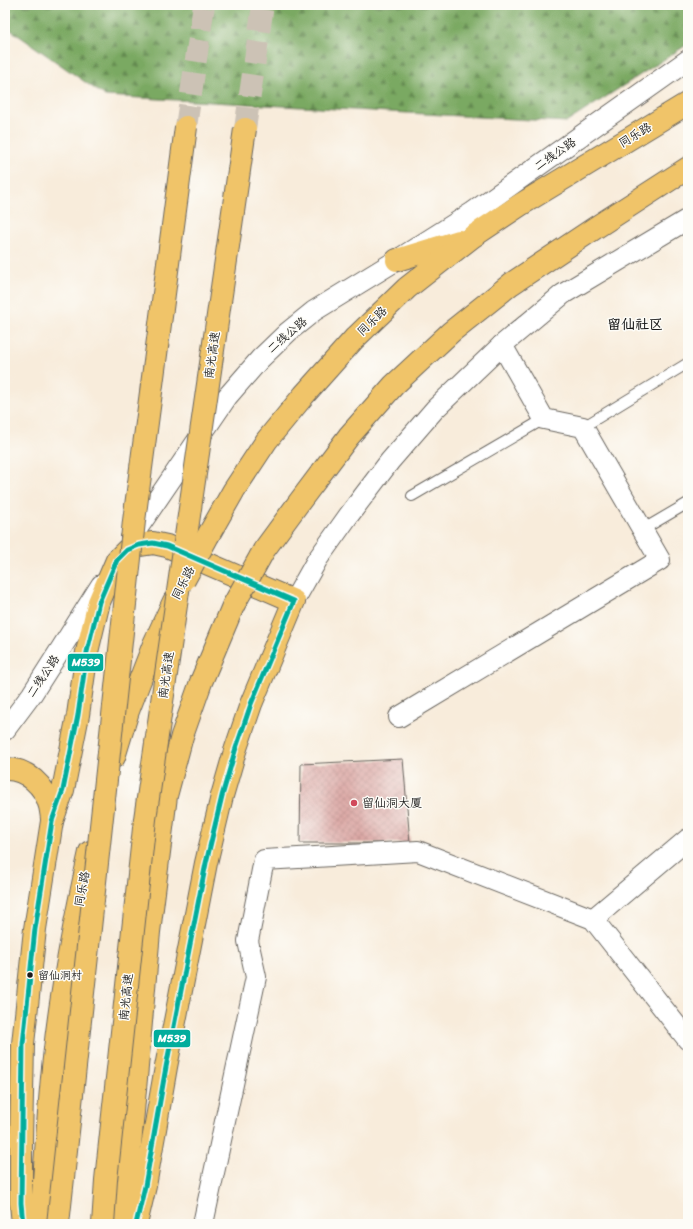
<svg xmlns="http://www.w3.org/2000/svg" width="693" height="1229" viewBox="0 0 693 1229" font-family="Sriracha,'LXGW WenKai TC',sans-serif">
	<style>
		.forest { fill: url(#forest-firs); stroke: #4b623f }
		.building { fill: url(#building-cross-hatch) }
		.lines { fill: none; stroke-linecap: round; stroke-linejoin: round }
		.highway-tunnel { stroke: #ccc2b5; stroke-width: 22; stroke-dasharray: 22 11; stroke-linecap: butt }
		.lane-casing { stroke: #69655f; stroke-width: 12 }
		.street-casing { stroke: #69655f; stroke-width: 22 }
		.primary-casing { stroke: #69655f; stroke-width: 24 }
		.lane { stroke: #fff; stroke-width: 10 }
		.street { stroke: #fff; stroke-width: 20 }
		.primary { stroke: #f0c469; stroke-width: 22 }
		.primary-bridge-casing { stroke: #69655f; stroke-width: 24; stroke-linecap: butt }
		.highway-bridge-casing { stroke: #69655f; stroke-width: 24; stroke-linecap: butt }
		.primary-bridge { stroke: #f0c469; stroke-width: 22 }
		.highway-bridge { stroke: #f0c469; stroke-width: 22 }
		.bus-1-casing { stroke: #fdfcf7; stroke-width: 8 }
		.bus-1 { stroke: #01ad9c; stroke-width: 5 }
		.poi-dot { fill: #d1495b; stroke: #fdfcf7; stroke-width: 1.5 }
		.bus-dot { fill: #1c1c1c; stroke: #fdfcf7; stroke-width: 1.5 }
		.labels { text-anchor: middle; stroke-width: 3; stroke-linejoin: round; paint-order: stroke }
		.bus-label { font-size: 11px; fill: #1c1c1c; stroke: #fdfcf7; text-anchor: start }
		.street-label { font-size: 12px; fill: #1c1c1c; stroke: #fdfcf7 }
		.poi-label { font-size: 12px; fill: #1c1c1c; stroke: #fdfcf7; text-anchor: start }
		.quarter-label { font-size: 14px; font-weight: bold; fill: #1c1c1c; stroke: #fdfcf7 }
		.line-badge { stroke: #fdfcf7; stroke-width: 1.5 }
		.badge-label { font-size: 11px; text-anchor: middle; font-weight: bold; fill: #fff }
	</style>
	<defs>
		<pattern id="forest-firs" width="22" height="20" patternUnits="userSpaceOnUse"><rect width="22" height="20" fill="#7aa962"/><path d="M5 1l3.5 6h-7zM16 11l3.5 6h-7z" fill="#638950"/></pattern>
		<pattern id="building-cross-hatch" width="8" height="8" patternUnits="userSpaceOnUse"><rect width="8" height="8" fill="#dca8a5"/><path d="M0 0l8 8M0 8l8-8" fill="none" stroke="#bc908d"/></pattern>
	</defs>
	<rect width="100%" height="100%" fill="#fdfcf7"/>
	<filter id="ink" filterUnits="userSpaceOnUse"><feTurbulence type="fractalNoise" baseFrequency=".025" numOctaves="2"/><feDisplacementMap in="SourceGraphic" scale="8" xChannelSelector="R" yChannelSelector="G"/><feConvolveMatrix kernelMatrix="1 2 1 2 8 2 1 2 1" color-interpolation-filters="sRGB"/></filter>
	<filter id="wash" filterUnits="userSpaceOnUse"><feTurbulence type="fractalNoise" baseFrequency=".012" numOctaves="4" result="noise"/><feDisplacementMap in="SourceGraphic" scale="16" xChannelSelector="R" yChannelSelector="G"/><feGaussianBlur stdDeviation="0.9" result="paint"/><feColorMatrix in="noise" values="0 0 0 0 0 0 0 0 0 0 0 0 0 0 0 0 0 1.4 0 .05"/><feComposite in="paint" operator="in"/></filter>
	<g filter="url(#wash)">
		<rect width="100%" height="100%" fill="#f8ecdb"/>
		<!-- forest -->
		<polygon class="forest" points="5,5 688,5 688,44 567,122 105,96 5,26"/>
		<g id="blocks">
			<!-- building -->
			<polygon class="building" points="403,759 410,843 300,843 301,764"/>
		</g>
	</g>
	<g filter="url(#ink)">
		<use href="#blocks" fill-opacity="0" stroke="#69655f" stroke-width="1"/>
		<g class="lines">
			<!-- highway-tunnel -->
			<g class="highway-tunnel">
				<polyline points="186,127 204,5"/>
				<polyline points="245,129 263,5"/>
			</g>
			<defs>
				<g id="lane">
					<polyline points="583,427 688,363"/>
					<polyline points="412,496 544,419"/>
					<polyline points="642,530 688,503"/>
				</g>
				<g id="street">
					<polyline points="131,538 227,397 260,359 288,332 314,311 397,260 473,212 688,60"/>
					<polyline points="294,601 317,560 349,515 390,461 435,409 502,345 563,294 688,219"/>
					<polyline points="399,717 660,560 583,427 544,419 502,345"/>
					<polyline points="5,730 32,694 62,647 101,585"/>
					<polyline points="593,919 688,839"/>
					<polyline points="203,1224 256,977 248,941 264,860 418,851 593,919 688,1040"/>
				</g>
				<g id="primary">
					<polyline points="397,260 459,241"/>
					<polyline points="209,534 234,490 267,440 304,395 354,339 407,288 472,237 520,205 688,103"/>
					<polyline points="264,550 300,501 349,436 394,385 451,332 511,284 595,228 688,168"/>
					<polyline points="114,757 128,711 154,644 174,601"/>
					<path d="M5,769C26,768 45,786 50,806C51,811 52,816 52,821"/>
					<polyline points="23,1224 21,1203 21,1142 23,1044 35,929 52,821 63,790 78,715 87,652 99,602 117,560 127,550 139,545 153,543 167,546 294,601 251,704 235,751 222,796 206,863 166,1067 145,1186 136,1224"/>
					<path d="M41,1224C45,1169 48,1113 54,1058C61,990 75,919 90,852"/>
					<polyline points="123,1224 149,932 166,796 182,736 201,682 233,606"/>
				</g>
			</defs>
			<!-- lane casing -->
			<use href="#lane" class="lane-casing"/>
			<!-- street casing -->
			<use href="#street" class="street-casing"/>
			<!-- primary casing -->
			<use href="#primary" class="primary-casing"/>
			<!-- lane -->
			<use href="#lane" class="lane"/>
			<!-- street -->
			<use href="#street" class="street"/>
			<!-- primary -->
			<use href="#primary" class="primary"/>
			<defs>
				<g id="primary-bridge">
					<polyline points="184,580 209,534"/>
					<polyline points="233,606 264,550"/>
				</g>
				<g id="highway-bridge">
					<polyline points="58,1224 134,521 186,127"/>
					<polyline points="103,1224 106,1180 145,819 245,129"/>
				</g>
			</defs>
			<!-- primary-bridge casing -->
			<use href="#primary-bridge" class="primary-bridge-casing"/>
			<!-- highway-bridge casing -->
			<use href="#highway-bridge" class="highway-bridge-casing"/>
			<!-- primary-bridge -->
			<use href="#primary-bridge" class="primary-bridge"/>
			<!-- highway-bridge -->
			<use href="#highway-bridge" class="highway-bridge"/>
			<defs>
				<polyline id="bus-1" points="23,1224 21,1203 23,1044 35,929 52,821 63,790 78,715 87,652 99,602 117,560 127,550 139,545 153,543 167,546 294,601 251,704 235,751 222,796 206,863 166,1067 145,1186 136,1224"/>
			</defs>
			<!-- bus-1 casing -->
			<use href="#bus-1" class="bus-1-casing"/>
			<!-- bus-1 -->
			<use href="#bus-1" class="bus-1"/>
		</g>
	</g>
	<!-- markers -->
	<circle class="poi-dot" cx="354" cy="803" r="4"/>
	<circle class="bus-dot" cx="30" cy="975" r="3.5"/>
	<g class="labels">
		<!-- bus labels -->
		<g class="bus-label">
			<text x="38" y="979">留仙洞村</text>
		</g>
		<!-- street labels -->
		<g class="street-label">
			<text transform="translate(635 135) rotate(-31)" y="4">同乐路</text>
			<text transform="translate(555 154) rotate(-35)" y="4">二线公路</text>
			<text transform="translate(372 321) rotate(-44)" y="4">同乐路</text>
			<text transform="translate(287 335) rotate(-41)" y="4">二线公路</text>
			<text transform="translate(212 355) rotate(-82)" y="4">南光高速</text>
			<text transform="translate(183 583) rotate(-63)" y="4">同乐路</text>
			<text transform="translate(166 675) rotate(-82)" y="4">南光高速</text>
			<text transform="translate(43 676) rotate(-56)" y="4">二线公路</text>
			<text transform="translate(82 889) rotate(-79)" y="4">同乐路</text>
			<text transform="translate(126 997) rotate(-84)" y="4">南光高速</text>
		</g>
		<!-- poi labels -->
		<g class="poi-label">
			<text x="362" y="807">留仙洞大厦</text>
		</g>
		<!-- quarter labels -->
		<g class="quarter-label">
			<text x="635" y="329">留仙社区</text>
		</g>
	</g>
	<g class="line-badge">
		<rect x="67" y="653" width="37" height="19" rx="4" fill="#01ad9c"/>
		<rect x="153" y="1029" width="38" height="19" rx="4" fill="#01ad9c"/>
	</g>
	<g class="badge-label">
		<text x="86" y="666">M539</text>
		<text x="172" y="1042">M539</text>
	</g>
	<!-- margin -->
	<rect width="693" height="1229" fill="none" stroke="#fdfcf7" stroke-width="20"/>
</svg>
